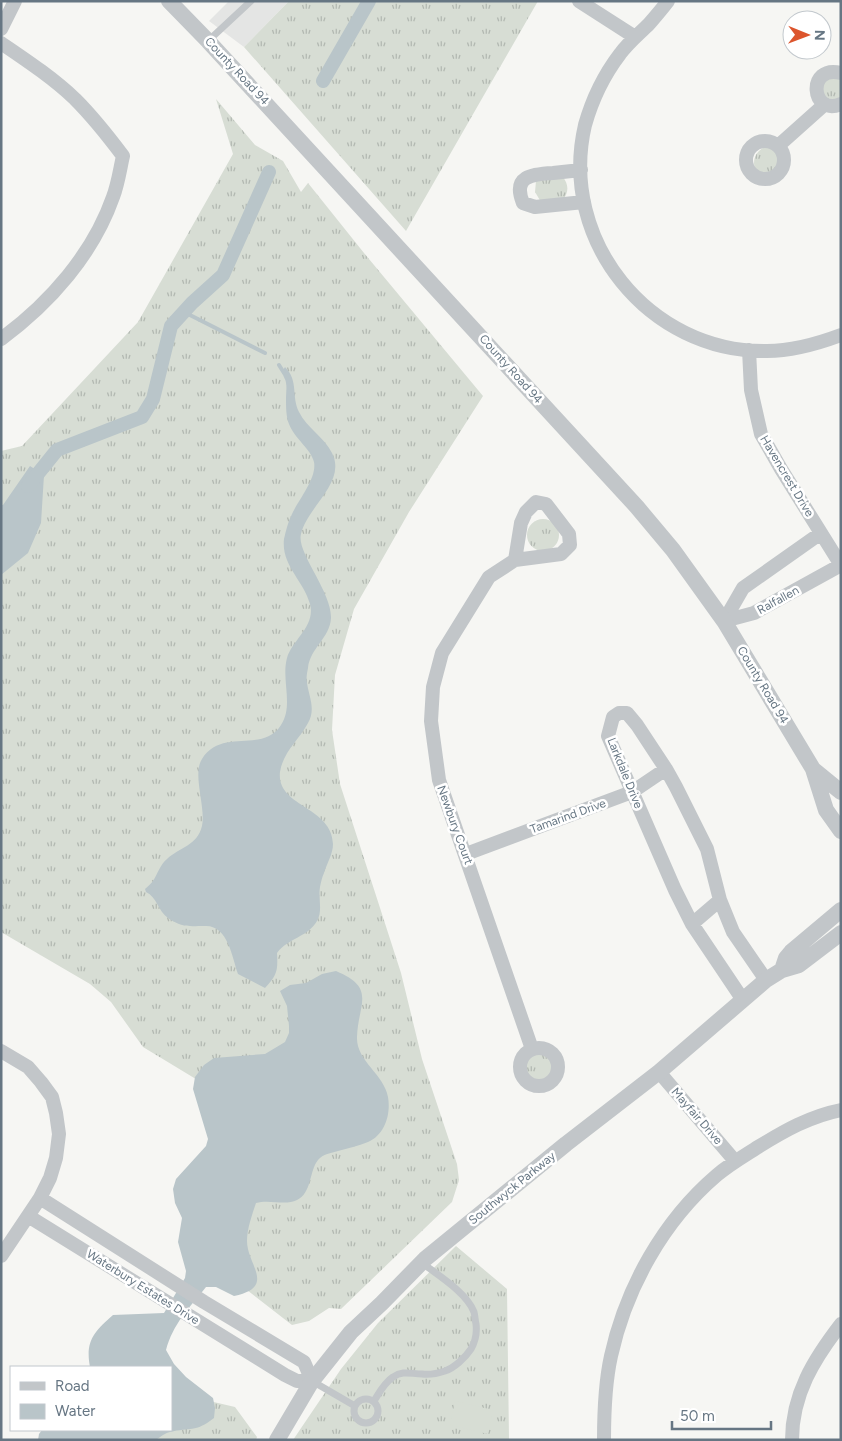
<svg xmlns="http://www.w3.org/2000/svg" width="842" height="1441" font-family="Figtree,sans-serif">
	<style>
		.built { fill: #e4e5e4 }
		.grass { fill: url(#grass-tufts) }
		.garden { fill: #d7ddd4 }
		.water { fill: #b9c5c9 }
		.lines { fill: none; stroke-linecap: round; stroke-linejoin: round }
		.stream { stroke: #b9c5c9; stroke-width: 4 }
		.canal { stroke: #b9c5c9; stroke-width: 14 }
		.service { stroke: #c2c6c9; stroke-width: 7 }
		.minor { stroke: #c2c6c9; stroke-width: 14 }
		.tertiary { stroke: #c2c6c9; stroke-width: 16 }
		.labels { text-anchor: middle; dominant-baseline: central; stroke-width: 5; stroke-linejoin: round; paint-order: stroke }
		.street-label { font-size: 12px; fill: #667683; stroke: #fff }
	</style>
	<defs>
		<pattern id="grass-tufts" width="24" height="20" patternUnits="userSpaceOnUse" patternTransform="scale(1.25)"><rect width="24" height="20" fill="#d7ddd4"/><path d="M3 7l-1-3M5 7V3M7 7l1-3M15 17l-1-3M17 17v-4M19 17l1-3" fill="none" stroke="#b2b8b1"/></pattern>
	</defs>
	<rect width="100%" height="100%" fill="#f6f6f3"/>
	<path class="built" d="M229,1h60l-45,46 -35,-26z"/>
	<path class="grass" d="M289,1h249l-132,230 -162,-184z
		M841,75v30l-13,1 -10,-23z
		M216,99l39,46 28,16 18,31 7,-9 56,70 119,143 -74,116 -55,97 -19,66 -3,55 8,54 61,189 21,86 35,105 2,16 -7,22 -111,107 -12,-1 -20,13 -17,4 -81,-63 36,-152 -104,-63 -32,-45 -21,-18 -89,-52v-481l21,-5 116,-124 95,-168z
		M754 163a17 17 0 1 1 34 0a17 17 0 1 1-34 0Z
		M563,177c6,8 6,16 -1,24l-21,1 -6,-10 1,-11z
		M527 535a16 16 0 1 1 32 0a16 16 0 1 1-32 0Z
		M523 1069a17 17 0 1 1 34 0a17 17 0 1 1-34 0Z
		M456,1246l51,43 2,151h-216l48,-71 37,-46z
		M171,1392l64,15 22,30 -1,3h-136l51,-10z"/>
	<path class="garden" d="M455,1401l38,9 -5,24 -38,-9z"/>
	<path class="water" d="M285,367c14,14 6,29 14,45 8,16 25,25 33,41 15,29 -25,54 -31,81 -5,18 31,58 30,84 -1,20 -21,30 -23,50 -1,5 -2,10 -1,15 2,14 9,26 1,40 -9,17 -25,29 -28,49 -4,35 52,34 53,72 0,10 -6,19 -9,29 -2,4 -3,9 -4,14 -2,11 3,24 -3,34 -9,16 -29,17 -40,32 1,18 0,22 -12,35l-27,-14c-6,-17 -10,-49 -33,-48 -17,0 -22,2 -37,-8 -10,-7 -11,-21 -22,-26l-1,-3c3,-3 6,-5 8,-8 5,-8 7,-16 14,-22 13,-12 30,-13 35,-33 4,-19 -10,-52 0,-67 20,-32 61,-5 79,-34 13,-20 0,-45 6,-67 5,-18 29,-32 23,-54 -6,-23 -29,-39 -26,-65 2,-9 4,-17 8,-25 7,-15 25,-36 22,-52 -3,-13 -20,-24 -25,-38 -3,-7 -3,-18 -3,-26 0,-5 1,-10 0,-15 0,-3 -3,-7 -4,-11z
		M30,466l14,9 -3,48 -13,30 -27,22v-70h2z
		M336,971c41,17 22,33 21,66 -1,24 27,37 31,60 3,17 -3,38 -20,45 -10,4 -20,6 -30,9 -7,2 -15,3 -20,9 -9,11 -6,33 -21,40 -12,6 -27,-1 -41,3 -4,12 -9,26 -9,38 0,24 30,46 -13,55l-18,-9h-10c-17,21 -33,37 -40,63l8,14 12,13 27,21 2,10 -1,10c-19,15 -24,9 -44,14 -5,1 -10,5 -14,8h-118l1,-6 3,-4h129v-63h-81c-5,-26 4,-35 23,-52l51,-2 21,-35 1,-7 -8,-29 4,-24 -7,-15 -2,-14 3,-10 30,-33 2,-7 -15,-50 2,-12 9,-12 10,-7 51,-4 20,-12 4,-9v-7l-2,-20 -7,-15 10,-6 16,-2 16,-9z"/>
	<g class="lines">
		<path class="stream" d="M184,312l81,41
			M279,365l5,8"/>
		<path class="canal" d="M323,81l46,-80
			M28,486l29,-36 85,-33 11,-18 18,-73 21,-23 31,-28 46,-103"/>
		<path class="service" d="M208,41l43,-40
			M312,1381l43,25
			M354 1411a12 12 0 1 1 24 0a12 12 0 1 1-24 0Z
			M374,1401c5,-8 10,-18 19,-24 10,-7 18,-3 29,-3 7,1 17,-1 23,-3 9,-3 20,-13 26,-22 4,-7 6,-17 5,-25 -1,-4 -1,-8 -2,-12 -7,-19 -36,-37 -52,-49"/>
		<path class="minor" d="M579,1l56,36
			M668,1c-6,8 -13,16 -19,23 -10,10 -21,19 -29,30 -16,21 -28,46 -35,71 -27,115 64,228 182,226 26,0 50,-7 74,-16
			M1,29l14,-28
			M1,43c25,17 52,35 74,56 18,18 33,37 48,57 -3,13 -5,28 -10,41 -20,57 -63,106 -112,142
			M841,73c-35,-9 -30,44 0,31
			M746 160a19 19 0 1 1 38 0a19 19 0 1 1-38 0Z
			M778,146l47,-42
			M581,170c-10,1 -19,2 -28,3 -21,1 -41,3 -30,30l12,4 49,-5
			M749,350l2,40 10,44 20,35 60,96
			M515,560l6,-37 5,-11 10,-10 10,2 23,30 1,11 -9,9 -46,6 -26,17 -47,76 -9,34 -2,34 8,59 93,269
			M724,621l19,-33 78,-55
			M724,621l30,-8 87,-48
			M466,854l166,-62 34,-23
			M692,924l28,-24
			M743,1000l-51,-76 -17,-34 -67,-154 5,-19 6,-4h8l10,12 29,44 10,18 31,62 13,51 13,32 33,48
			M520 1067a19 19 0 1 1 38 0a19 19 0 1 1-38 0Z
			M1,1051l27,16 13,15 11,15 4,16 3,21 -3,24 -6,20 -10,20 -39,58
			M659,1072l76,89
			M28,1216l257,159 12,6h15l-8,-19 -100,-60 -164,-104
			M604,1440c0,-28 1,-57 7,-84 15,-68 52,-135 106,-181 13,-11 27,-19 41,-28 26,-16 52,-31 83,-37
			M792,1440c0,-46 22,-81 49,-116"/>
		<path class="tertiary" d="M169,1l39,40 429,466 36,43 51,71 89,148 13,41 15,21
			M814,770l27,22
			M782,970l4,-12 5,-6 50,-42
			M277,1440l35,-59 39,-49 31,-29 43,-44 141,-115 93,-72 107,-92 16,-10 17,-5 42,-32"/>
	</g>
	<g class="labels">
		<g class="street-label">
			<text transform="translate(237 71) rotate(47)">County Road 94</text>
			<text transform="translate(511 369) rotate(48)">County Road 94</text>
			<text transform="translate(787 476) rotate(59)">Havencrest Drive</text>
			<text transform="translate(778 600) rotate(-29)">Ralfallen</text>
			<text transform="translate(763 685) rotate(59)">County Road 94</text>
			<text transform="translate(625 773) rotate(68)">Larkdale Drive</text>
			<text transform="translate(568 816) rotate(-20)">Tamarind Drive</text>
			<text transform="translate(455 825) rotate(70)">Newbury Court</text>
			<text transform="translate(697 1116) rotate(49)">Mayfair Drive</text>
			<text transform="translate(512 1188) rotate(-39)">Southwyck Parkway</text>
			<text transform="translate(143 1287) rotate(32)">Waterbury Estates Drive</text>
		</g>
	</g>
	<rect width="842" height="1441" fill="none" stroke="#667683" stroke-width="5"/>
	<rect x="10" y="1366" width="162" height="65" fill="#ffffff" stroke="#c2c8cd"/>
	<rect x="20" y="1382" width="25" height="8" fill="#c2c6c9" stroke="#c2c8cd"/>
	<text x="55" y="1391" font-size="15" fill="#667683">Road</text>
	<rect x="20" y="1404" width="25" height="15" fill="#b9c5c9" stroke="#c2c8cd"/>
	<text x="55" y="1416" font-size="15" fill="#667683">Water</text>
	<g transform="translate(807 35) rotate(91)"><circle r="24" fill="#ffffff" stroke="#c2c8cd"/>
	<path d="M0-4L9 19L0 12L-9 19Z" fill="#dc552d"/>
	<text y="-8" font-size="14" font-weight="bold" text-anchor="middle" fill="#667683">N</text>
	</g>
	<path d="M672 1421v8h99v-8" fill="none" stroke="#667683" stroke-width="2.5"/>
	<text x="680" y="1421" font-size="15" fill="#667683" stroke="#ffffff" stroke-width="4" paint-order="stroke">50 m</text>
</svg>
